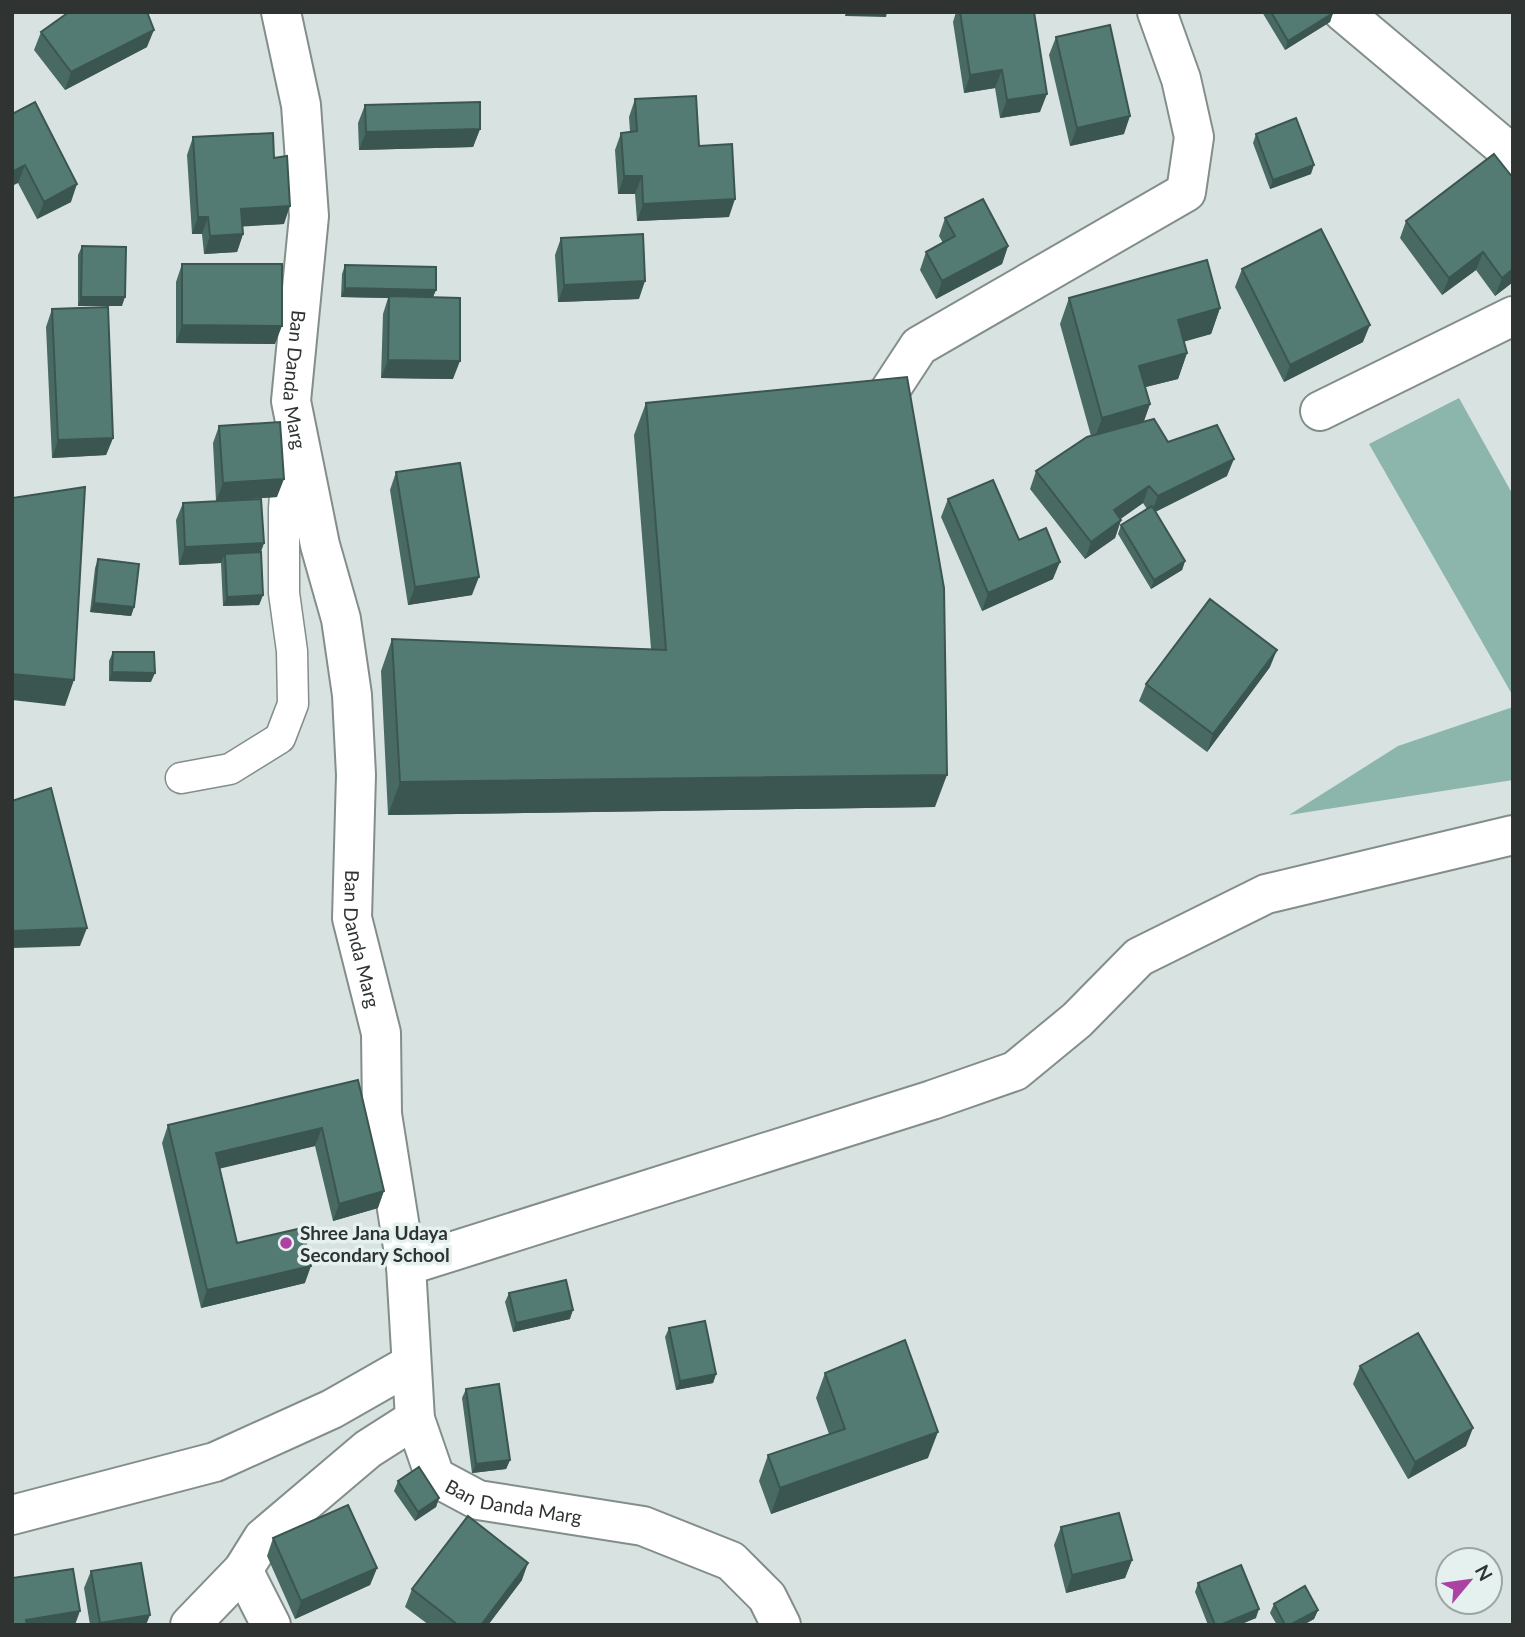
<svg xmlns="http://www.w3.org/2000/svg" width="1525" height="1637" font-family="Lato,sans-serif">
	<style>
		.forest { fill: #8cb5ac }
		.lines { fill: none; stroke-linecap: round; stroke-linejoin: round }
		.lane-casing { stroke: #838e8b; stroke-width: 33 }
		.street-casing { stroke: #838e8b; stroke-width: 42 }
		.lane { stroke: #fff; stroke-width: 30 }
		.street { stroke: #fff; stroke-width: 38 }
		.wall { fill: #486a63 }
		.shaded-wall { fill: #3b5650 }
		.building { fill: #547b73; stroke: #3b5650; stroke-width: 2 }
		.poi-dot { fill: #ab42a4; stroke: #e5f1ee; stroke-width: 2.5 }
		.labels { text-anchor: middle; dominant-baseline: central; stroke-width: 7; stroke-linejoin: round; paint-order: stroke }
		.street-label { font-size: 19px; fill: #2f3332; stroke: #e5f1ee }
		.poi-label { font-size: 19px; font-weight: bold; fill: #2f3332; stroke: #e5f1ee; text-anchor: start }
	</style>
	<rect width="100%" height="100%" fill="#d8e3e1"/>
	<path class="forest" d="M1459,398l54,97v201l-144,-252z
		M1513,707v73l-224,35 109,-69z"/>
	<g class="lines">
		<g class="lane-casing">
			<path id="lane" d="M181,778l49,-9 50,-31 13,-34 -1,-53 -8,-58v-84l5,-73"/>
		</g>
		<g class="street-casing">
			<g id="street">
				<path id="s1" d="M281,12l20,93 8,111 -18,185 29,144 21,74 11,76 4,80 -4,143 29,115 1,81 24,152 9,153 20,58 43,23 165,26 88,35 36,36 14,28"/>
				<path d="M1343,12l170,143"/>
				<path d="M881,404l38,-58 267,-154 8,-55 -13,-58 -24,-67"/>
				<path d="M1320,411l193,-95"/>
				<path d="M406,1266l526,-166 83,-29 62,-51 62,-63 127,-63 247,-59"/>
				<path d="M12,1515l203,-53 117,-53 79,-45"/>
				<path d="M243,1570l28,55"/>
				<path d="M190,1625l53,-55 20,-32 105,-89 47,-30"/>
			</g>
		</g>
		<use href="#lane" class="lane"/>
		<use href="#street" class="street"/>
	</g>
	<path class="wall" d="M956,12h78l6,100 -40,6 -5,-30 -31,5 -11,-71z
		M1262,12h71l-3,10 -45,28z
		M41,32l106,15 -82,43 -31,-40z
		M1056,37l68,97 -54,12 -21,-91z
		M635,99l64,47 30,71 -92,4 -2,-27h-17l-3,-44 6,-17 9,-1 -1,-15z
		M365,105l115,24 -7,18 -114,3 -1,-27z
		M12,114l59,88 -34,17 -19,-36z
		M1256,134l55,40 -41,15 -17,-46z
		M193,137l81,21 10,66 -41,2v8l-6,18 -33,2 -2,-20h-10l-5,-79z
		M1513,178v104l-18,14 -19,-26 -34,25 -42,-57 6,-17z
		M945,218l63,28 -6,18 -66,35 -16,-29 6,-18 17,-9 -4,-7z
		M561,238l78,61 -81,3 -3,-47z
		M82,246l40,60h-44v-51z
		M182,264l93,80 -99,-1v-61z
		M345,265l91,25 -3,7 20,82 -72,-1 2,-64 5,-16 -47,-1 1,-23z
		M1242,269l121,73 -79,40 -49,-95z
		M1069,298l151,10 -9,26 -27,7 3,12 -9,26 -33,8 5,17 -7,18 25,20 59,34 -72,36 30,49 -3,9 -31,19 -33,-55 3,-9 26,-16 -4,-6 -23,16 1,1 -6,18 -30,21 -55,-70 6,-18 55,-35 -31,-112z
		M52,309l61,129 -7,17 -54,3 -6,-131z
		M646,403l289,404 -547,8 -7,-144 11,-32 259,10 -17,-214z
		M219,426l58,71 -61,4 -3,-58z
		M396,472l76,123 -64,10 -18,-115z
		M948,499l71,41 34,39 -71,32 -41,-94z
		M183,503l81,40 -3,9 2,43 -4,10 -36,1 -2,-43 -42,2 -3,-45z
		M98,559l36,48 -3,9 -41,-4 5,-44z
		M113,652l38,30 -42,-1v-20z
		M1270,667l-63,85 -68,-51 7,-17z
		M358,1080l20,128 -45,13 -18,-75 -95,22 17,75 68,40 -104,25 -39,-165 6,-18z
		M509,1293l61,26 -57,13 -8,-30z
		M669,1328l47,46 -3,9 -37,7 -11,-53z
		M1360,1366l106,80 -58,33 -55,-95z
		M825,1373l103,85 -157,56 -12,-33 9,-26 61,-21 -13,-36z
		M466,1389l44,71 -4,9 -34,4 -10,-75z
		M398,1481l41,17 -3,9 -21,14 -21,-30z
		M1061,1527l71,33 -7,18 -59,15 -12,-48z
		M273,1538l104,30 -7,17 -75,34 -28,-63z
		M91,1571l55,54h-56l-6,-37z
		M522,1580l-34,45h-59l-24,-18 7,-18z
		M1198,1583l58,35 -17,7h-31l-13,-33z
		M1274,1604l44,6 -4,9 -11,6h-26l-7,-12z"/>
	<path class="shaded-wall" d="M846,12h41l-1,5 -41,-1z
		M1333,13l-3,9 -45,28 3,-9z
		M154,30l-7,17 -82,43 6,-18z
		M1002,70l-7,18 -31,5 6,-18z
		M1047,94l-7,18 -40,6 7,-18z
		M1130,116l-6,18 -54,12 7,-18z
		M480,129l-7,18 -114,3 7,-18z
		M25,165l-7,18 -6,3v-14z
		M1314,165l-3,9 -41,15 3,-9z
		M624,176h18l-7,18h-17z
		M77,184l-6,18 -34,17 7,-17z
		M735,199l-6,18 -92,4 6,-17z
		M290,206l-6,18 -49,3 6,-18z
		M198,217h10l-6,17h-10z
		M243,234l-6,18 -33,2 6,-18z
		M1008,246l-6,18 -66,35 6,-18z
		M1483,252l-7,18 -34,25 7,-17z
		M1513,269v13l-18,14 7,-18z
		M645,281l-6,18 -81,3 6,-17z
		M345,288l91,2 -4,9 -43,-3 -1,2 -47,-1z
		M81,297h44l-3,9h-44z
		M1220,308l-9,26 -42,12 9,-26z
		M182,325l100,1 -7,18 -99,-1z
		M1370,325l-7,17 -79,40 6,-17z
		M1187,353l-9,26 -48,12 9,-25z
		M388,360l72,1 -7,18 -72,-1z
		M1150,404l-9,26 -48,13 9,-25z
		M113,438l-7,17 -54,3 6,-18z
		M1234,459l-7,17 -76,38 7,-18z
		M284,479l-7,18 -61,4 7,-18z
		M1149,486l-6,17 -35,25 6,-18z
		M1121,520l-6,18 -30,21 6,-17z
		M264,543l-7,18 -32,-7 -4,9 -42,2 6,-18z
		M1185,561l-3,9 -31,19 3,-9z
		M1060,562l-7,17 -71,32 6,-18z
		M479,577l-7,18 -64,10 7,-18z
		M263,595l-4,10 -36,1 4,-9z
		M94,603l40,4 -3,9 -41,-4z
		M1277,650l-7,17 -63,85 6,-18z
		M112,672l43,1 -4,9 -42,-1z
		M12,674l62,6 -9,26 -53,-6z
		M947,775l-12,32 -547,8 12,-33z
		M87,928l-7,18 -68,2v-17z
		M322,1128l-7,18 -105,25 6,-18z
		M384,1191l-6,17 -45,13 6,-17z
		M311,1266l-6,17 -104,25 6,-18z
		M573,1310l-3,9 -57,13 3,-9z
		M716,1374l-3,9 -37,7 4,-9z
		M1473,1428l-7,18 -58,33 7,-17z
		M938,1432l-10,26 -157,56 9,-26z
		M510,1460l-4,9 -34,4 4,-9z
		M439,1498l-3,9 -21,14 3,-9z
		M1132,1560l-7,18 -59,15 6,-18z
		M528,1563l-6,17 -34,45h-7z
		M377,1568l-7,17 -75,34 6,-18z
		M1259,1609l-3,9 -17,7h-19z
		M1318,1610l-4,9 -11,6h-13z
		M80,1611l-5,14h-51l2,-5z
		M150,1615l-4,10h-47l1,-2z"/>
	<path class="building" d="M69,12h78l7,18 -83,42 -30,-40z
		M960,12h74l13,82 -40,6 -5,-30 -32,5z
		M1271,12h62v1l-45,28z
		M1110,25l20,91 -53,12 -21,-91z
		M696,96l3,50 33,-2 3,55 -92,5 -1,-28h-18l-3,-43 16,-2 -2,-32z
		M35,102l42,82 -33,18 -19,-37 -13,7v-58z
		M480,102v27l-114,3 -1,-27z
		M1296,118l18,47 -41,15 -17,-46z
		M273,133l1,25 13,-2 3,50 -49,3 2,25 -33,2 -2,-19h-10l-5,-80z
		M1494,154l19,24v91l-11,9 -19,-26 -34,26 -43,-57z
		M983,199l25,47 -66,35 -16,-29 29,-16 -10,-18z
		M1321,229l49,96 -80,40 -48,-96z
		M643,234l2,47 -81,4 -3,-47z
		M82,246l44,1 -1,50h-44z
		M1207,260l13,48 -42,12 9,33 -48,13 11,38 -48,14 -33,-120z
		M182,264h100v62l-100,-1z
		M345,265l91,2v23l-91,-2z
		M389,296l71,2v63l-72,-1z
		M108,307l5,131 -55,2 -6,-131z
		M907,377l37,211 3,187 -547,7 -8,-143 274,11 -20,-247z
		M1154,419l14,23 49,-17 17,34 -76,37 -9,-10 -35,24 7,10 -30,22 -55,-71 51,-34z
		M280,422l4,57 -61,4 -4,-57z
		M460,463l19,114 -64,10 -19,-115z
		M993,480l26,60 27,-12 14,34 -72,31 -40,-94z
		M85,487l-11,193 -62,-6v-176z
		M261,499l3,44 -79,4 -2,-44z
		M1152,506l33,55 -31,19 -33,-55z
		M261,552l2,43 -36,2 -2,-43z
		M98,559l41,5 -5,43 -40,-4z
		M1210,599l67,51 -64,84 -67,-50z
		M113,652h41l1,21 -43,-1z
		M51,788l36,140 -75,3v-130z
		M358,1080l26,111 -45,13 -17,-76 -106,25 21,90 65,-15 9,38 -104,24 -39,-165z
		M566,1280l7,30 -57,13 -7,-30z
		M705,1321l11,53 -36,7 -11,-53z
		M1418,1333l55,95 -58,34 -55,-96z
		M905,1340l33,92 -158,56 -12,-33 77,-26 -20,-56z
		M499,1384l11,76 -34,4 -10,-75z
		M419,1467l20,31 -21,14 -20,-31z
		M348,1505l29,63 -76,33 -28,-63z
		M1119,1513l13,47 -60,15 -11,-48z
		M468,1516l60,47 -47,62h-23l-46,-36z
		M141,1563l9,52 -50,8 -9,-52z
		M1241,1565l18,44 -39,16h-5l-17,-42z
		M73,1569l7,42 -54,9 1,5h-15v-47z
		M1305,1586l13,24 -28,15h-5l-11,-21z"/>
	<circle class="poi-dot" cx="286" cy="1243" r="7"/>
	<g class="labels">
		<g class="street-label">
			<text stroke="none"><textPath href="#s1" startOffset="371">Ban Danda Marg</textPath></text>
			<text stroke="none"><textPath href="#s1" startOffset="938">Ban Danda Marg</textPath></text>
			<text stroke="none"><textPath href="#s1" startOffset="1568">Ban Danda Marg</textPath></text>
		</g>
		<g class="poi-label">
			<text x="300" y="1232">Shree Jana Udaya<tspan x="300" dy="22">Secondary School</tspan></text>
		</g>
	</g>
	<rect width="1525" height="1637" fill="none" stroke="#2f3332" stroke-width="28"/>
	<g transform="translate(1469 1581) rotate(61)"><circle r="33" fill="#e5f1ee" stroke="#9ca5a3" stroke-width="2"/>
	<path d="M0-5L12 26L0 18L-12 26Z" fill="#ab42a4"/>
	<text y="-10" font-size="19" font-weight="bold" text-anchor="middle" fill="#2f3332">N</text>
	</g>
</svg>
